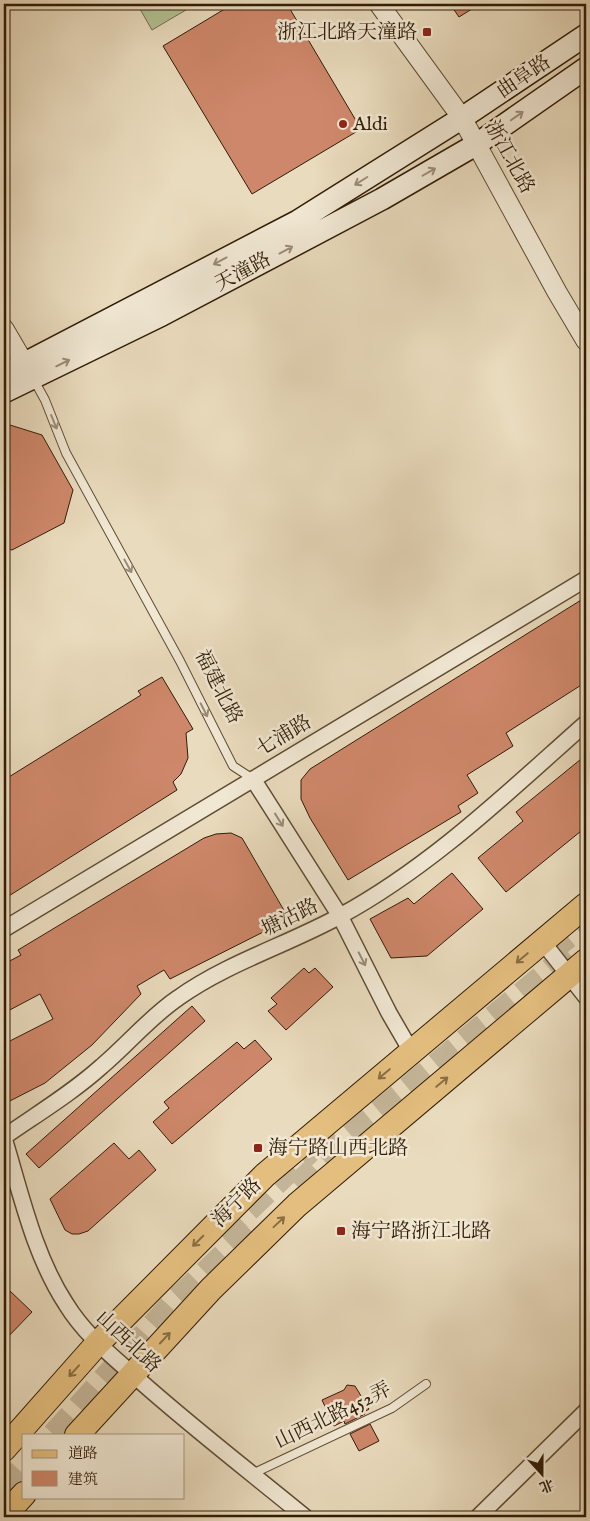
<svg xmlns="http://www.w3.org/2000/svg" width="590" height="1521" font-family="'IM FELL English','Noto Serif SC',serif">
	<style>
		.green { fill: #b3c193; stroke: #726e4c }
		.building { fill: #ce876a; stroke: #311c06 }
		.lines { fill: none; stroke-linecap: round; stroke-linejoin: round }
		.trunk-tunnel { stroke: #c4b598; stroke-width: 25; stroke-dasharray: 25 12; stroke-linecap: butt }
		.service-casing { stroke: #5f4c34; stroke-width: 10 }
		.minor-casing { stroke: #5f4c34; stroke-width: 18 }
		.tertiary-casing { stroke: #5f4c34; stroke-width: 21 }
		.secondary-casing { stroke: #311c06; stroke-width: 24 }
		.primary-casing { stroke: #311c06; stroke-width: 26 }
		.service { stroke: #f1e8d4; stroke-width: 8 }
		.minor { stroke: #f1e8d4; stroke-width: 15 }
		.tertiary { stroke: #f1e8d4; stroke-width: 19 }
		.secondary { stroke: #f1e8d4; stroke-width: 21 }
		.primary { stroke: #e4be7e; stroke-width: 24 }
		.oneway { stroke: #9b8c77 }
		.oneway2 { stroke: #8a6d42 }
		.poi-dot { fill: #8f2418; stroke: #f1e8d4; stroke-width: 2 }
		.labels { text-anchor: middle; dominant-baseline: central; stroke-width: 5; stroke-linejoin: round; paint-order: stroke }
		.poi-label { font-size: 20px; fill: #311c06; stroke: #f1e8d4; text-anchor: start }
		.street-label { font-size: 20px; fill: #311c06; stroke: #f1e8d4 }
	</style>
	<rect width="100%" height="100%" fill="#e9dbbd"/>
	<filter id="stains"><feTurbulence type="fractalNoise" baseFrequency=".004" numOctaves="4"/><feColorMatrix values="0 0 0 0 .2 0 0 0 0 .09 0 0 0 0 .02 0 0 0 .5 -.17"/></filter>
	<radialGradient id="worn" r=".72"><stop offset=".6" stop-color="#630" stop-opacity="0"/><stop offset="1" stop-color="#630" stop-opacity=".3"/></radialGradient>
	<path class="green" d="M150,4h46l-44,26 -12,-21z"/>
	<path class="building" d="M233,4h54l74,125 -109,65 -89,-148z
		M450,4h30l-21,13z
		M10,425l32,10 31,55 -9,33 -52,27 -8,-2v-119z
		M586,597v85l-80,51 7,13 -46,29 11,18 -20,13 3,6 -113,68 -38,-62 -9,-19v-19l9,-11z
		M162,677l31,52 -7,4 2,25 -7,16 -8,8 4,8 -173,109v-119l137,-85 -3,-4z
		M586,755v72l-80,65 -28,-34 45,-37 -7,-9z
		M231,833l11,5 47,81 -119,60 -6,-9 -27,16 4,8 -49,51 -47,38 -41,21v-60l49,-25 -13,-25 -36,19v-49l17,-9 -3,-5 186,-112 12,-4z
		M452,873l31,36 -56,47 -36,2 -21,-39 38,-21 6,6z
		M304,968l5,5 6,-5 18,19 -47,43 -18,-19 9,-7 -6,-6z
		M192,1006l13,15 -166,147 -13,-14z
		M255,1040l17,19 -100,85 -19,-22 16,-14 -5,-6 73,-60 7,7z
		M114,1143l15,16 10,-9 17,20 -68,61 -9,3h-7l-7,-4 -15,-31z
		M10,1291l22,21 -28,29v-43z
		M347,1385l8,1 14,23 -5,3 1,2 -20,10 -1,-3 -10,5 -12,-26 22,-10z
		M370,1424l9,17 -20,10 -9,-17z"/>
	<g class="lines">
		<path class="trunk-tunnel" d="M548,952l38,-31
			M297,1186l44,-42 238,-197
			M221,1235l88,-84
			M54,1435l121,-133 80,-76
			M4,1490l20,-22"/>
		<g class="service-casing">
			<path id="service" d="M34,380l11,20 21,53 114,208 53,105 20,13
				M252,1474l140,-66 34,-24"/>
		</g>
		<g class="minor-casing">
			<path id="minor" d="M253,779l87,137 49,97 22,38
				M4,929l582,-350
				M542,941l44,56
				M4,1137c33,-23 68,-44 98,-71 26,-22 48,-49 76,-68 49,-35 109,-53 162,-82 92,-50 168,-124 246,-193
				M4,1138c17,56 30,117 62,166 19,31 46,52 73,76 54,48 111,92 166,137
				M478,1517l108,-106"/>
		</g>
		<g class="tertiary-casing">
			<path id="tertiary" d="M379,4l83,114 95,174 29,49
				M4,329l27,46"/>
		</g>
		<g class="secondary-casing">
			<path id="secondary" d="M4,374l294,-153 164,-103 124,-83
				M4,392l158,-77 220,-116 95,-55 109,-76"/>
		</g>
		<g class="primary-casing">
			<path id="primary" d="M77,1435l134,-146 86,-84 289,-244
				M4,1449l93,-105 168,-169 321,-270
				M4,1516l20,-22"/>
		</g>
		<use href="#service" class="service"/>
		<use href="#minor" class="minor"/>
		<use href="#tertiary" class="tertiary"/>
		<use href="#secondary" class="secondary"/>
		<use href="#primary" class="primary"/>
	</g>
	<defs><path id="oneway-shaft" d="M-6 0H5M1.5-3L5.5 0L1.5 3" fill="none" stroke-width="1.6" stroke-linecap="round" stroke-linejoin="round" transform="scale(1.25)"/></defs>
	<g class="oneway">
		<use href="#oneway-shaft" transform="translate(517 116) rotate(-35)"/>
		<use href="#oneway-shaft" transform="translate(429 172) rotate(-30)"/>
		<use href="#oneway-shaft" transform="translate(361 181) rotate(148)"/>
		<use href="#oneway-shaft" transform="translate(286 250) rotate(-28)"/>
		<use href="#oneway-shaft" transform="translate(220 261) rotate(152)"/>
		<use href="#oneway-shaft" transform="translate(63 363) rotate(-26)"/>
		<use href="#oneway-shaft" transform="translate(54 422) rotate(68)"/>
		<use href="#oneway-shaft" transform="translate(128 566) rotate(61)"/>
		<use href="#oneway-shaft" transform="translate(204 710) rotate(63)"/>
		<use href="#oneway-shaft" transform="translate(279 820) rotate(58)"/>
		<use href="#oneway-shaft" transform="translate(362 959) rotate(63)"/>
	</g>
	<g class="oneway2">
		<use href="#oneway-shaft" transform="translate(522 958) rotate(140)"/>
		<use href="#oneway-shaft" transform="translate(384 1074) rotate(140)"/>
		<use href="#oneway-shaft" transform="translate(442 1082) rotate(-40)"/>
		<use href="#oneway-shaft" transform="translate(279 1222) rotate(-43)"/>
		<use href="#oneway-shaft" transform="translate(198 1241) rotate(135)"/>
		<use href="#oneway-shaft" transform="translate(165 1338) rotate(-47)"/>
		<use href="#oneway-shaft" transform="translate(74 1371) rotate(132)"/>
	</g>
	<g class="poi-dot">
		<rect x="422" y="27" width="10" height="10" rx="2.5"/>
		<circle cx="343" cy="124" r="5"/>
		<rect x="253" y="1143" width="10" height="10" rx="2.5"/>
		<rect x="336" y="1226" width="10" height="10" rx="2.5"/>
	</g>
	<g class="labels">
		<g class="poi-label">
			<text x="417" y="32" text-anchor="end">浙江北路天潼路</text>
			<text x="353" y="124">Aldi</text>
			<text x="268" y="1148">海宁路山西北路</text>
			<text x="351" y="1231">海宁路浙江北路</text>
		</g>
		<g class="street-label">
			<text transform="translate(524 77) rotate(-34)">曲阜路</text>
			<text transform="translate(509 157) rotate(61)">浙江北路</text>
			<text transform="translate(243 272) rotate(-28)">天潼路</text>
			<text transform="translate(218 687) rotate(63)">福建北路</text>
			<text transform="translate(284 736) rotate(-31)">七浦路</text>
			<text transform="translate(290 918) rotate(-26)">塘沽路</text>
			<text transform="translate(237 1203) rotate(-45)">海宁路</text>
			<text transform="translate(128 1342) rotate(43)">山西北路</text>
			<text transform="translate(333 1416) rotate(-26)">山西北路452弄</text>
		</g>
	</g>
	<rect width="590" height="1521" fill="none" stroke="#e9dbbd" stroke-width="20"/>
	<rect x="5" y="5" width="580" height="1511" fill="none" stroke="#311c06" stroke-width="2.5"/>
	<rect x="10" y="10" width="570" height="1501" fill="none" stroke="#311c06"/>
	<rect x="22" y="1434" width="162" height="65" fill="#f1e8d4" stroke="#a49682"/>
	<rect x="32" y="1450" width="25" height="8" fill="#e4be7e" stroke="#a49682"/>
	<text x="68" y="1458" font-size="15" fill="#311c06">道路</text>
	<rect x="32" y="1471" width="25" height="15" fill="#ce876a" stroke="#a49682"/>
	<text x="68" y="1484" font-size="15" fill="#311c06">建筑</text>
	<g transform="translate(542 1474) rotate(159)" stroke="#f1e8d4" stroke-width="4" paint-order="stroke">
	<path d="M0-4L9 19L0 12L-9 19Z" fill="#311c06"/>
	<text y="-8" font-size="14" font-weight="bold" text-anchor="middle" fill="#311c06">北</text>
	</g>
	<rect width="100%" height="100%" filter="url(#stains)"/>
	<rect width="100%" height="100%" fill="url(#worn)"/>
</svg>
